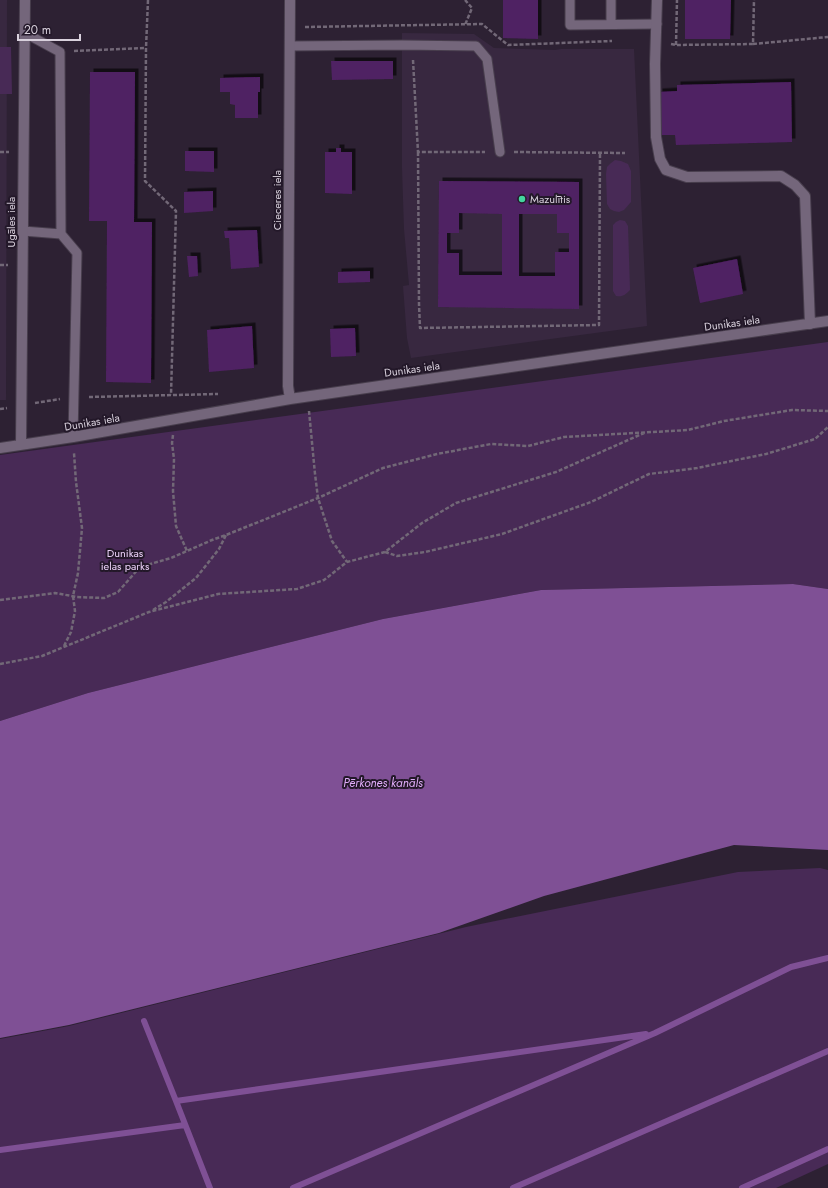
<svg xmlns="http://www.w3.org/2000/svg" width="828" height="1188" font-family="Jost,sans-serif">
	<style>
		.built { fill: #382840 }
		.green { fill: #482a56 }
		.water { fill: #7f5095 }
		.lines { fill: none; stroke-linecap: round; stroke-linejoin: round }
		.stream { stroke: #7f5095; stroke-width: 6 }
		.building { fill: #4f2163; fill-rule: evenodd; filter: url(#shadow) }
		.service-casing { stroke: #483e4d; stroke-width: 11 }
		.minor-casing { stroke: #483e4d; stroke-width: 12 }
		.path { stroke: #726877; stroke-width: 2.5; stroke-dasharray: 4 2; stroke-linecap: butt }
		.service { stroke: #74667b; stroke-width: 9 }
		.minor { stroke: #74667b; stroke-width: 10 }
		.poi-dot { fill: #44d49f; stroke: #231829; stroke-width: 1.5 }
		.labels { text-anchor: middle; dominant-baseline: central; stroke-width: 4; stroke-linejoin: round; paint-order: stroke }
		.poi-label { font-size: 11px; fill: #d9d1dd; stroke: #231829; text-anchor: start }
		.street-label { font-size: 11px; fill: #d9d1dd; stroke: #231829 }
		.park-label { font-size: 11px; fill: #ebd1f8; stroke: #231829 }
		.water-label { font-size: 12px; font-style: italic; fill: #deabf7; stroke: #231829 }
	</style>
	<defs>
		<filter id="shadow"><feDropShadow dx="3.5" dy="-3.5" stdDeviation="0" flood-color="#0009"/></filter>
	</defs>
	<rect width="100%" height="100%" fill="#2d2133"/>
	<path class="built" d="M0,0h7l-1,400h-6z
		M402,33l72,1 20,14 61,2 6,-1h73l13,277 -236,32 -4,-20 -4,-52 6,-1 -5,-56 -2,-61z"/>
	<path class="green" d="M0,47h11l1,47h-12z
		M615,160l6,1 7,3 3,7v31l-7,8 -5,2 -5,-1 -4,-2 -3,-5 -1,-30 1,-7 4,-4z
		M620,220l5,1 3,5 2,64c-5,5 -7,7 -14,6l-3,-5v-66l3,-3z
		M828,342v247l-35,-5 -252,6 -158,29 -295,74 -88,28v-266z
		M820,868l8,2v294l-52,24h-776v-149l69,-13 397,-99 272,-55z"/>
	<path class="water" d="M793,584l35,5v261l-94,-5 -190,51 -105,37 -370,92 -69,13v-317l88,-28 295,-74 158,-29z"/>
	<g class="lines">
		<path class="stream" d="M144,1021l32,80 34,87
			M176,1101l470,-67
			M0,1150l185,-25
			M293,1188l362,-155 136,-66 37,-9
			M513,1188l315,-137
			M742,1188l86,-39"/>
	</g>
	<path class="building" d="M503,0h35v39l-35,-1z
		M685,0h46l-1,39h-45z
		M331,61h62v18l-61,1z
		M90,72h45l-1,150h18l-1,161 -45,-1 1,-161h-18z
		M260,77v15h-2v26h-23v-13l-5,-1v-12h-10v-14z
		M791,82l1,60 -116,3 -1,-10h-15l-1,-43 18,-1v-6z
		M336,148h5v4h11v42l-27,-1v-41h11z
		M185,151h29v21l-29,-1z
		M439,181l140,1v127l-141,-2zM459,213l43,1v61h-43v-22h-12v-20h12zM519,214h38v19h12v19h-14v24h-36z
		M213,191v20l-29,2v-21z
		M257,230l2,37 -28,2 -2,-31h-4l-1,-7z
		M187,256h10l1,20 -9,1z
		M737,259l6,35 -43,9 -7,-35z
		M370,271v11l-32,1v-11z
		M252,326l2,42 -45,4 -2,-42z
		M355,328l1,28 -25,1 -1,-28z"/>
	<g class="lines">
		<g class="service-casing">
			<path id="service" d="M570,0v25l87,-1
				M611,24v-24
				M25,33l35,19 1,182
				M290,46l112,-1 74,1 11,13 13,93
				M23,231l38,3 16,19 -4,184"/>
		</g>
		<g class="minor-casing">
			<path id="minor" d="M657,0l-2,64 1,73 4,22 6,11 21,7 94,-1 14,9 10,11 5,128
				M290,399l-2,-13 2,-386
				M21,445l4,-445
				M0,448l73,-11 217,-38 538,-78"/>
		</g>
		<path class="path" d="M148,0l-2,48 -1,133 31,30 -5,184
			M465,0l7,8 -7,17
			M305,27l177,-3 26,21 104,-4
			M671,44l5,1 77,-1 1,-44
			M753,44l75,-7
			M676,45l1,-45
			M74,51l72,-3
			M413,60l5,92h67
			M0,152h9
			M418,152l1,152 1,24 179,-3 1,-172
			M514,152l111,1
			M0,265h8
			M89,397l129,-3
			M35,403l25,-4
			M0,409l7,-1
			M309,411l6,63 3,24 14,43 15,21
			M173,435l-1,8 2,16 -1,32 3,35 11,25
			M385,552l12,4 28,-4 77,-18 89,-32 58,-28 48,-6 69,-14 49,-15 13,-12
			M0,600l55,-7 22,4 27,1 14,-6 22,-25 31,-9 41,-18 14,-5 92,-37 65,-30 54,-14 54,-10 37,2 36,-9 124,-7 36,-9 68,-11 36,1
			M153,610l13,-8 30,-24 23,-29 7,-14
			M64,646l7,-14 4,-21 -2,-15 5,-23 4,-45 -6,-46 -2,-29
			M0,664l42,-8 107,-44 69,-18 79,-5 27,-9 23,-18 38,-10 37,-29 34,-20 100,-31 88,-39"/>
		<use href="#service" class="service"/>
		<use href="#minor" class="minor"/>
	</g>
	<circle class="poi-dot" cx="522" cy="199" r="4"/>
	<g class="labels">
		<g class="poi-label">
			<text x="530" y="199">Mazulītis</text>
		</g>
		<g class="street-label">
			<text transform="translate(277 200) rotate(-90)">Cieceres iela</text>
			<text transform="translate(11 222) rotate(-90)">Ugāles iela</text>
			<text transform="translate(732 323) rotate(-8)">Dunikas iela</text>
			<text transform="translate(412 369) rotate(-8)">Dunikas iela</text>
			<text transform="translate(92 422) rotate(-10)">Dunikas iela</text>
		</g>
		<g class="park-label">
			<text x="125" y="553">Dunikas<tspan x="125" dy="13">ielas parks</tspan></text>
		</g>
		<g class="water-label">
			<text x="383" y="783">Pērkones kanāls</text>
		</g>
	</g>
	<path d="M18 34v6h62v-6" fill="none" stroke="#d9d1dd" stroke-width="2"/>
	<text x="24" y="34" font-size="12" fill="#d9d1dd" stroke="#231829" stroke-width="3" paint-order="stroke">20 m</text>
</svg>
